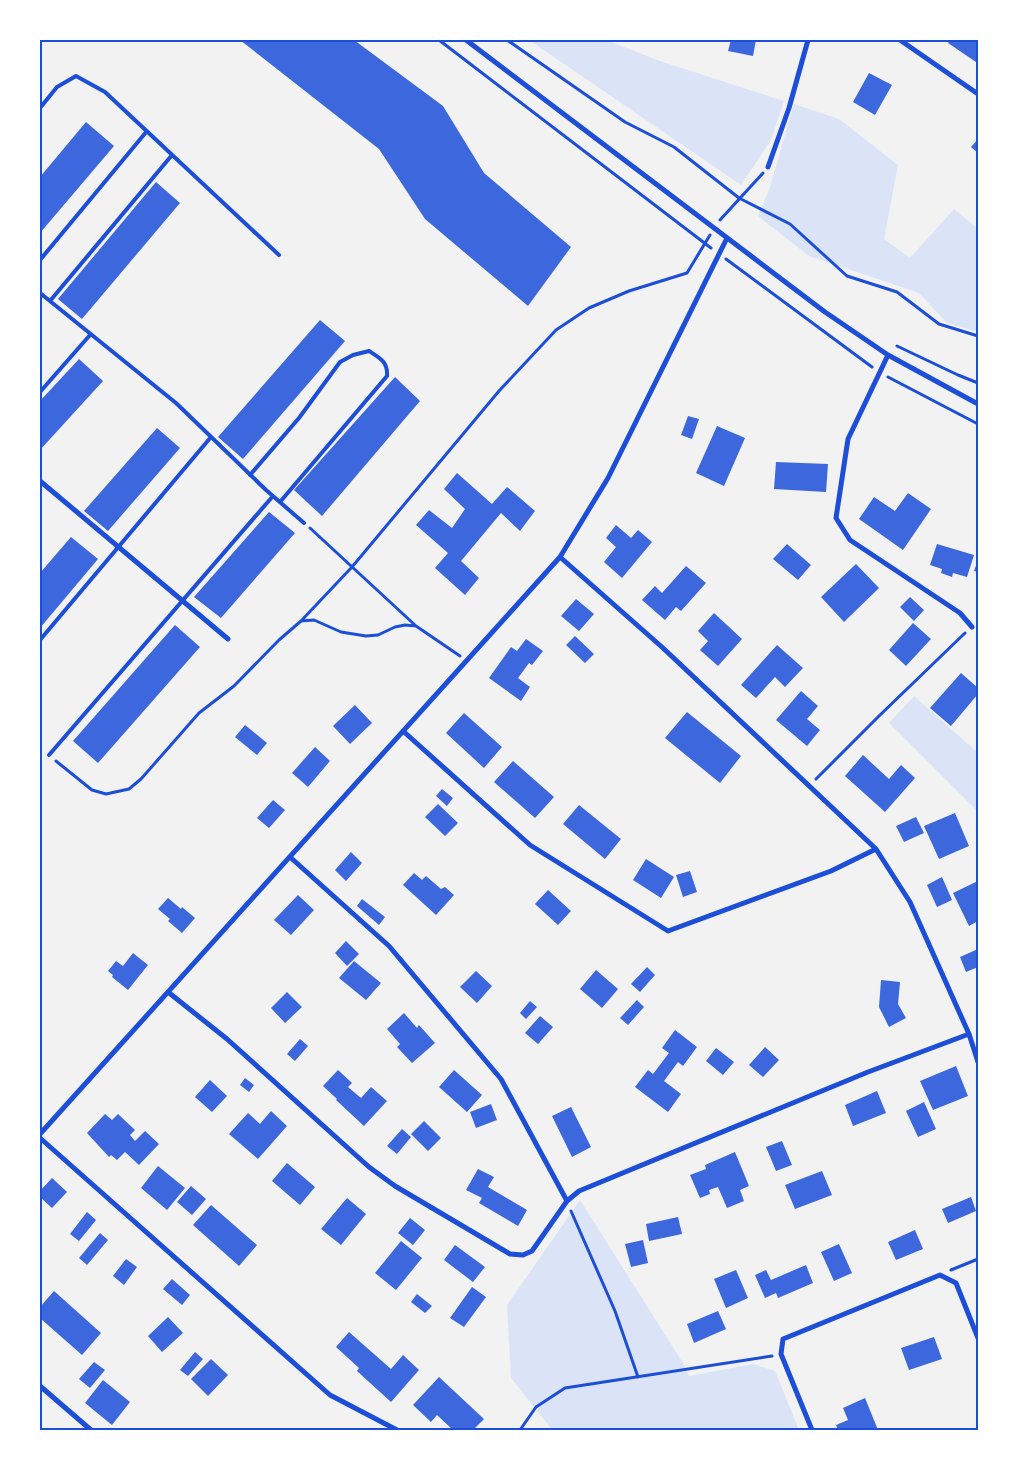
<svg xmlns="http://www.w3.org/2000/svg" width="1018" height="1470" font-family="'Space Grotesk',sans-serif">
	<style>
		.green { fill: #dbe4f7 }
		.building { fill: #3d67dc }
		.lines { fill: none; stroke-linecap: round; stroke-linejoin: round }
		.path { stroke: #1d4ed8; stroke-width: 3 }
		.service { stroke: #1d4ed8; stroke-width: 4 }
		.minor { stroke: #1d4ed8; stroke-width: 5 }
		.neatline { fill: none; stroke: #1d4ed8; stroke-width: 2 }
	</style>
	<rect width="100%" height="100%" fill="#f2f2f2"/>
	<path class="green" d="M529,40h77l54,21 124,40 -13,39 -30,45z
		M794,104l45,15 59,46 -14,74 26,19 44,-49 24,20v103l-31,-9 -28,-30 -110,-37 -51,-40 11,-26z
		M914,696l64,57v59l-89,-89z
		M580,1200l103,163 6,13 64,-12 22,7 24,59h-249v-3l-39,-49 -4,-73z"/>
	<path class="building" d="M240,40h114l89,66 41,67 87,74 -43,59 -103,-87 -46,-70z
		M731,40h25l-3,16 -25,-5z
		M950,40h28v19l-2,3 -28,-19z
		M869,73l23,12 -17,30 -22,-13z
		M86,122l28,24 -74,87v-56z
		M978,139v14l-7,-6z
		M156,182l24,21 -98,116 -24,-20z
		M320,320l25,21 -102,118 -25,-22z
		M79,359l24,22 -63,69v-49z
		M395,377l25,24 -98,115 -28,-26z
		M688,416l11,3 -7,20 -11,-4z
		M717,426l28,12 -21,48 -28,-13z
		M157,428l23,20 -72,83 -24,-20z
		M776,462l52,2 -2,28 -52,-3z
		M457,473l35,31 15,-17 28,24 -15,20 -19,-18 -40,48 18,17 -14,17 -30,-27 13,-15 -32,-28 13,-15 23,18 13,-19 -21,-20z
		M908,493l23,16 -28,41 -44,-31 15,-22 21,14z
		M269,512l26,21 -74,85 -27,-21z
		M616,525l15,13 7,-8 14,12 -30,36 -18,-16 12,-15 -10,-9z
		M71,537l27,22 -58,69v-55z
		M787,544l24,21 -13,15 -25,-21z
		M937,544l37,11 -7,22 -14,-4 -1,4 -11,-4 1,-4 -12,-4z
		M978,560v12l-4,-1z
		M856,564l23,24 -35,34 -23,-25z
		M686,566l20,17 -25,28 -5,-4 -11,13 -23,-20 13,-14 7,7z
		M910,597l14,13 -10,11 -14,-14z
		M576,599l18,15 -15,17 -18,-15z
		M714,613l28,26 -24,27 -18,-16 8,-9 -10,-10z
		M913,623l18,16 -25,27 -17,-16z
		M175,625l25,22 -102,116 -25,-22z
		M575,636l19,18 -9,9 -19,-18z
		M526,639l17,12 -11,14 -3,-2 -11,15 12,9 -9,14 -32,-23 22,-31 6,4z
		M777,645l26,23 -18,19 -10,-10 -19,21 -15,-13z
		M961,673l17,15v6l-27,32 -21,-18z
		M801,691l17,15 -11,13 13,11 -13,16 -31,-26z
		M355,705l17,18 -22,21 -17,-18z
		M687,712l54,44 -21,27 -55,-45z
		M464,713l38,34 -18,21 -38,-35z
		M245,725l22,18 -10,12 -22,-18z
		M315,747l15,14 -22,26 -16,-14z
		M863,755l26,24 12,-14 14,13 -30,34 -40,-36z
		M513,761l41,36 -19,21 -41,-36z
		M442,789l11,9 -6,8 -11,-10z
		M273,800l12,10 -16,18 -12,-10z
		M438,804l20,19 -13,13 -20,-19z
		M579,805l42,34 -16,20 -42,-35z
		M955,813l14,33 -30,13 -15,-33z
		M916,817l8,16 -20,9 -8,-16z
		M351,852l11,11 -16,18 -11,-11z
		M646,859l28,18 -13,21 -28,-18z
		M690,871l7,21 -14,5 -7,-22z
		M414,873l8,7 4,-4 15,13 4,-2 9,8 -18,20 -33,-30z
		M942,877l10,23 -15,7 -10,-22z
		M978,881v40l-9,5 -16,-33z
		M548,890l23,21 -13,14 -23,-21z
		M298,895l16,15 -23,25 -17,-15z
		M168,898l13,11 1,-2 13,11 -13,15 -14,-12 2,-2 -12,-10z
		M362,899l23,18 -6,8 -22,-19z
		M346,941l13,13 -12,12 -12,-13z
		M978,949v18l-12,5 -6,-15z
		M133,953l15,12 -20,25 -16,-13 1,-2 -5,-4 8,-10 7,5z
		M354,961l27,22 -15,17 -27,-22z
		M647,967l8,8 -15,17 -9,-8z
		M596,970l22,19 -16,19 -22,-19z
		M476,971l16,15 -15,17 -17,-16z
		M881,980l19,2 -2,22 8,14 -17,9 -10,-20z
		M287,992l15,15 -17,16 -14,-15z
		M637,1000l7,7 -16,18 -8,-7z
		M530,1001l7,6 -11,12 -6,-6z
		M404,1013l13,15 2,-3 16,18 -23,20 -15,-16 3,-3 -13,-15z
		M540,1016l13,11 -15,17 -13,-11z
		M675,1030l22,17 -14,19 -5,-4 -14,19 17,13 -13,18 -33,-25 13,-17 5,4 16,-21 -7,-5z
		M300,1039l8,7 -13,15 -8,-7z
		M765,1047l14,13 -16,17 -14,-12z
		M716,1048l18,14 -11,13 -17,-14z
		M956,1066l12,30 -35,14 -13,-29z
		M338,1070l14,13 -4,4 13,11 10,-11 16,14 -23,25 -28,-26 1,-1 -14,-13z
		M454,1070l28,25 -15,17 -28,-25z
		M245,1078l9,7 -5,7 -9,-7z
		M210,1080l17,16 -15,16 -17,-15z
		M877,1091l9,22 -33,13 -8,-21z
		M924,1102l12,27 -18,8 -12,-26z
		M491,1104l6,16 -21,8 -6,-16z
		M571,1107l20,40 -19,10 -20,-41z
		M271,1111l16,15 -29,33 -29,-25 19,-21 12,11z
		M105,1114l7,6 6,-6 17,16 -5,5 5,6 10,-10 14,13 -20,21 -14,-13 -8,8 -6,-5 -2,2 -22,-24z
		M424,1121l17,17 -13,13 -17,-17z
		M402,1129l9,8 -14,17 -10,-8z
		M782,1141l10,24 -16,6 -10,-24z
		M735,1152l14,34 -9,4 4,11 -17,7 -9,-21 -9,3 1,4 -10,4 -10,-23 16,-6 -1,-4z
		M287,1163l28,24 -15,18 -28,-24z
		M158,1166l27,22 -18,22 -26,-22z
		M478,1169l16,8 -6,10 39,23 -9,16 -39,-23 3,-5 -16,-8z
		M822,1171l10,24 -37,14 -10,-24z
		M52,1178l15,14 -15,16 -12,-11v-6z
		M191,1186l15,13 -14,16 -15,-13z
		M971,1197l5,14 -28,12 -6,-14z
		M347,1198l19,16 -25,31 -20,-16z
		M211,1205l46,40 -18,21 -46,-41z
		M87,1212l9,8 -17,21 -9,-7z
		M678,1217l4,17 -33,7 -3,-17z
		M410,1218l15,12 -12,15 -15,-12z
		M915,1230l8,19 -27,11 -8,-18z
		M100,1233l8,7 -21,25 -8,-7z
		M643,1240l5,23 -17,4 -6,-23z
		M401,1241l21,17 -26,32 -21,-17z
		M839,1244l13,29 -18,8 -13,-29z
		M455,1245l30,22 -12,15 -29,-22z
		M126,1259l11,8 -13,18 -11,-9z
		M806,1265l7,18 -35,15 -2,-5 -11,5 -10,-23 11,-5 5,10z
		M736,1270l12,28 -22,10 -12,-29z
		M172,1279l18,16 -8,10 -19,-16z
		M472,1287l14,10 -22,30 -14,-9z
		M54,1291l47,42 -19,22 -42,-37v-11z
		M417,1294l15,12 -7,7 -14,-11z
		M718,1311l8,18 -32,14 -7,-19z
		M168,1317l15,16 -21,19 -14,-16z
		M349,1332l42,37 12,-14 16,15 -28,32 -34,-31 2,-3 -23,-21z
		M934,1337l8,22 -33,11 -8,-22z
		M195,1352l8,7 -15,17 -8,-6z
		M211,1359l17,16 -20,21 -17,-17z
		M94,1362l11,8 -15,18 -11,-9z
		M439,1377l45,42 -11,11h-20l-16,-15 -6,7 -18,-17z
		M103,1380l27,22 -18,23 -27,-22z
		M865,1398l13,32h-40l-2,-5 12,-5 -5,-12z"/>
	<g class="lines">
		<path class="path" d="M439,40l272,208
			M507,40l118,82 49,25 65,51 51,26 57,52 50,16 42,32 39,12
			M720,220l43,-47
			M726,259l146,108
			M897,346l61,29 20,8
			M888,377l90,47
			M310,528l106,98
			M301,621l51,-54 147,-176 57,-61 33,-22 40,-17 58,-18 23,-38
			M56,761l36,29 14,4 23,-5 12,-10 58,-66 35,-27 45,-46 22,-19 13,-1 27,12 25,4 12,-1 17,-8 10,-2 11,1 44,30
			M816,779l63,-63 86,-83
			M571,1211l44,100 23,66
			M951,1270l27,-11
			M520,1430l16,-23 29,-19 207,-32"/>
		<path class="service" d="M40,108l17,-21 19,-11 29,16 174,163
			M40,260l107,-129
			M40,293l136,110 90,87 38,33
			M50,301l122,-146
			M40,392l50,-57
			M250,475l49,-57 41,-56 13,-7 16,-4c11,7 19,11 18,25l-107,126
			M40,640l171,-203
			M49,755l224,-259"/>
		<path class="minor" d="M466,40l359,272 63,43 90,49
			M900,40l78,54
			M768,167l21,-59 19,-68
			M888,355l-40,84 -12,79 14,22 110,73 12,14
			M40,481l188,158
			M560,557l103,91 213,201 34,53 59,132 9,28
			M403,731l127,114 138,86 163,-60 45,-22
			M290,857l99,89 112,133 66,122
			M168,992l59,47 142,128 26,19 115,68 13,1 9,-4 35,-50 12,-10 289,-119 101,-38
			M40,1134l520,-577 48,-79 119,-240
			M40,1138l290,257 67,35
			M40,1386l51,44
			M812,1430l-31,-76 2,-15 157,-64 16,8 22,55"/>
	</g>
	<rect width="1018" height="1470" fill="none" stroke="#ffffff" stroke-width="82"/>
	<rect x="41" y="41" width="936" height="1388" class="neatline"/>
</svg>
